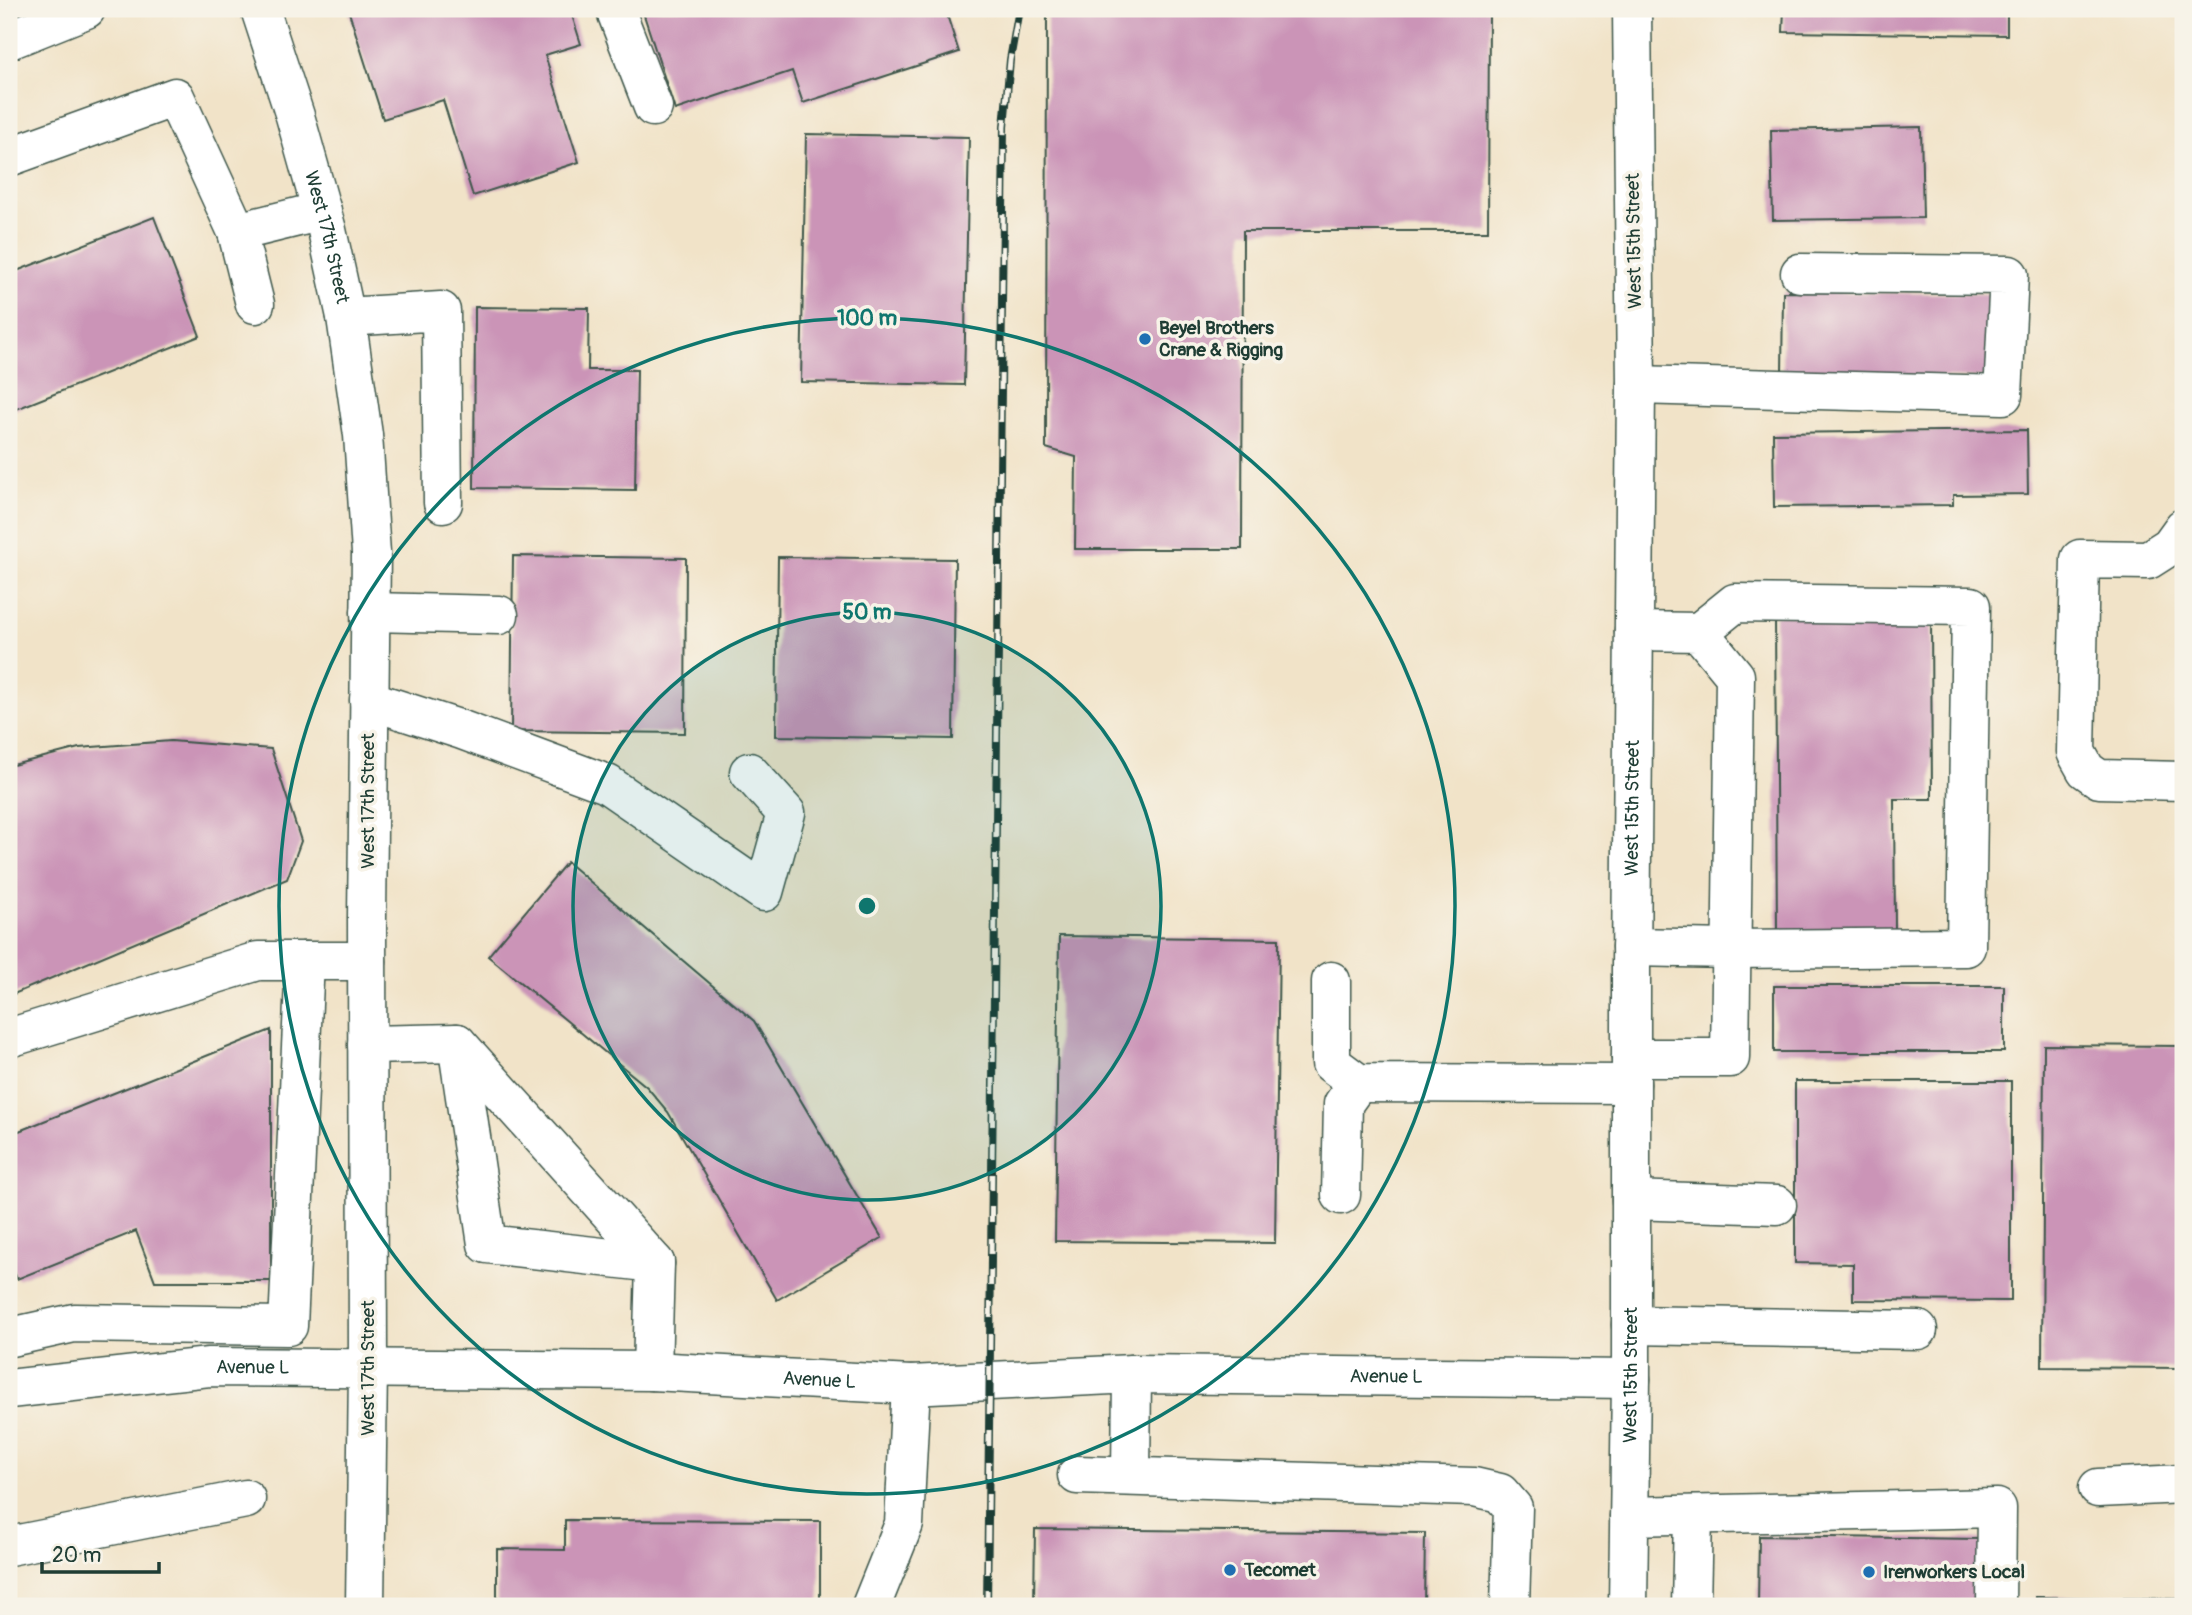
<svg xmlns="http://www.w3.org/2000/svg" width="2192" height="1615" font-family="Pangolin,sans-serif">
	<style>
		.building { fill: #cb94b7 }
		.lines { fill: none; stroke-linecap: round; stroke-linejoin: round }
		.minor-casing { stroke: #3e564a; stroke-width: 41 }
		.major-casing { stroke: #3e564a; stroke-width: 41 }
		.minor { stroke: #fff; stroke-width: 38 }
		.major { stroke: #fff; stroke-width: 38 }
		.rail-casing { stroke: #1f3d34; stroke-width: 8 }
		.rail { stroke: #f7f3e8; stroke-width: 5; stroke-dasharray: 16; stroke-linecap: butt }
		.ring { fill: none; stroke: #0f766e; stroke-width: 3.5 }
		.poi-dot { fill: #1f6fb2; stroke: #f7f3e8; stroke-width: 2.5 }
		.labels { text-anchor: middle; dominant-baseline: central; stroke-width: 7; stroke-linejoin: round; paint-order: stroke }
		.street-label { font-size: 19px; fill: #1f3d34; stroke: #f7f3e8 }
		.poi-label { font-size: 19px; font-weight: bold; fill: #1f3d34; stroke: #f7f3e8; text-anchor: start }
		.centre { fill: #0f766e; stroke: #f7f3e8; stroke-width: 3.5 }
		.ring-label { font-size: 21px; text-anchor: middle; font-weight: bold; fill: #0f766e; stroke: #f7f3e8; stroke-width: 7; stroke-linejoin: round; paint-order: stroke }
	</style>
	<rect width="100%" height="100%" fill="#f7f3e8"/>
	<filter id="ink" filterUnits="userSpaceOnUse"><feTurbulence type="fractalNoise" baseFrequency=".0143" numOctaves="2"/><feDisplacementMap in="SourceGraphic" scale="14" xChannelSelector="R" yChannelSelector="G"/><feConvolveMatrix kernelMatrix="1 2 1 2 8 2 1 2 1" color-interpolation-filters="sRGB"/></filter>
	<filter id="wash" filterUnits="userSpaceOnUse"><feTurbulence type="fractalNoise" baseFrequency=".00686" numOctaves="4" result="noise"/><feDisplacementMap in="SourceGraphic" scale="28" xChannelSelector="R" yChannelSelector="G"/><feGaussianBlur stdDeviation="1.57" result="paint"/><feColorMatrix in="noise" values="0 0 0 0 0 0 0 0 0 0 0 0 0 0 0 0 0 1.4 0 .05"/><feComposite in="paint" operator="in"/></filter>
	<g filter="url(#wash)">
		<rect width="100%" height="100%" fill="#f1e3c8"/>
		<g id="blocks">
			<path class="building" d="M348,9h222l11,35 -36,11 34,107 -106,34 -30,-96 -60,19z
				M642,9h303l14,43 -156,51 -11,-32 -117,39z
				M1047,9h442l-1,222h-245l-1,318h-167l1,-92 -30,-9z
				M1784,9h223v26l-224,-3z
				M1921,127l2,91 -150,2 -2,-90z
				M806,134l163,3 -5,248 -163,-3z
				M154,217l46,119 -191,76v-138z
				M1783,292l214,2 -1,84 -214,-3z
				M475,307l114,1 -1,62h49l-2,120 -161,-2z
				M2027,430l1,64 -75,1v10l-179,2 -1,-74z
				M513,556l173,2 -1,175 -174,-2z
				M778,557l177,2 -2,180 -177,-3z
				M1931,614l1,185h-38l1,133 -118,1 -2,-318z
				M171,741l100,8 30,92 -14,38 -278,117v-230l70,-18z
				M567,862l187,159 128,217 -105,62 -109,-188 -21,-25 -159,-131z
				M1059,936l220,3 -4,304 -220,-2z
				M1774,986h230v66h-230z
				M271,1030v251h-116l-19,-50 -119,48 -8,-21v-123z
				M2044,1045l139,1v322l-141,-1z
				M1795,1081h216v220l-158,-1v-36l-58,-1z
				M565,1520l255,1v85h-323v-57l68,1z
				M1035,1529l390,4 -1,73h-390z
				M1759,1536l222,3 -1,67h-222z
				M2036,1597l147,2v7h-147z"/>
		</g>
	</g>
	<g filter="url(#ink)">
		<use href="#blocks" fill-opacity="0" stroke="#3e564a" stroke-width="2"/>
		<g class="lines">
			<g class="minor-casing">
				<g id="minor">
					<path id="s1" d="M260,9l35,107 32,114 19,87 17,118 8,118 -4,365 1,450 -3,238"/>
					<path d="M615,9l38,98"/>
					<path d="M9,157l166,-60 62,135 85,-21"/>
					<path d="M237,232l18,72"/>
					<path d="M346,317l95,-6 2,192"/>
					<path d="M1636,385l367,10 6,-120 -209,-2"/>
					<path d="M2183,528l-13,18 -22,14 -68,-1 -4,193 10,18 13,9 84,2"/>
					<path d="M370,612l129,3"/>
					<path d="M369,700l93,30 145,54 157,108 22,-79 -37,-41"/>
					<path d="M1631,947l99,2 236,-2 5,-341 -236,-3 -36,29"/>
					<path d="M1331,981v82l27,20 273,1"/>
					<path d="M9,1038l249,-77h109"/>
					<path d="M457,1043l30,201 168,19"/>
					<path d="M367,1045l90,-2 198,220 -3,108"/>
					<path d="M1631,1058h99l5,-382 -36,-44 -65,-1"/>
					<path d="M1341,1195l2,-91 15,-21"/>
					<path d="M1631,1200l146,5"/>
					<path d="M1631,1325l287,5"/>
					<path d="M11,1337l63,-14 214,3 17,-365"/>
					<path id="s2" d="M9,1389l200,-22 443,4 259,14 221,-11 499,5"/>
					<path d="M1077,1475l397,12 26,6 13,15 -3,98"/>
					<path d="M1131,1476l1,-102"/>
					<path d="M2098,1488l85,-4"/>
					<path d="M1629,1516l368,-8 -1,98"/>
					<path d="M9,1546l237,-47"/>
					<path d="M871,1606l33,-82 7,-139"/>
					<path id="s3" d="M1628,1606l3,-227v-411l5,-583 -4,-376"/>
					<path d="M1691,1606l2,-91"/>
				</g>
			</g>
			<g class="major-casing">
				<path id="major" d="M9,40l77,-31"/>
			</g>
			<use href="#minor" class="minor"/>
			<use href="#major" class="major"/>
			<g class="rail-casing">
				<path id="rail" d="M987,1606l17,-1479 6,-67 9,-51"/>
			</g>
			<use href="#rail" class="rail"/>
		</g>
	</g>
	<circle cx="867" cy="906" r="294" fill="#0f766e" fill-opacity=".12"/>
	<g class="ring">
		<circle cx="867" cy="906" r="294"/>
		<circle cx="867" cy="906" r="588"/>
	</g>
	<g class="poi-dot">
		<circle cx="1145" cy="339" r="7"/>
		<circle cx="1230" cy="1570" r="7"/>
		<circle cx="1869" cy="1572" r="7"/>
	</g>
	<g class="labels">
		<g class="street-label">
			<text stroke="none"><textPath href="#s1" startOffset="238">West 17th Street</textPath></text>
			<text transform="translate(1634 241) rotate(-91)">West 15th Street</text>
			<text transform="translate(368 801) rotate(-90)">West 17th Street</text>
			<text stroke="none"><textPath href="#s3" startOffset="798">West 15th Street</textPath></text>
			<text stroke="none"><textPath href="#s2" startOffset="245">Avenue L</textPath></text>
			<text transform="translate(368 1368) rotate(-90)">West 17th Street</text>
			<text stroke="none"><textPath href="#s3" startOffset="231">West 15th Street</textPath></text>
			<text stroke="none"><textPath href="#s2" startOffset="1379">Avenue L</textPath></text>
			<text stroke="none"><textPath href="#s2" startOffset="812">Avenue L</textPath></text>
		</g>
		<g class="poi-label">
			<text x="1159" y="328">Beyel Brothers<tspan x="1159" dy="22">Crane &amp; Rigging</tspan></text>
			<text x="1244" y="1570">Tecomet</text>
			<text x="1883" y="1572">Irenworkers Local</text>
		</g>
	</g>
	<circle cx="867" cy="906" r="10" class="centre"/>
	<g class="ring-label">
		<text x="867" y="325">100 m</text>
		<text x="867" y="619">50 m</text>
	</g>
	<rect width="2192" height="1615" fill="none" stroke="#f7f3e8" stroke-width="35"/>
	<path d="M42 1562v10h117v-10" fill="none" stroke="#1f3d34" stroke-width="3.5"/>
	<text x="52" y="1562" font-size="21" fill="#1f3d34" stroke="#f7f3e8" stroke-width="5" paint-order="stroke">20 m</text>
</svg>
